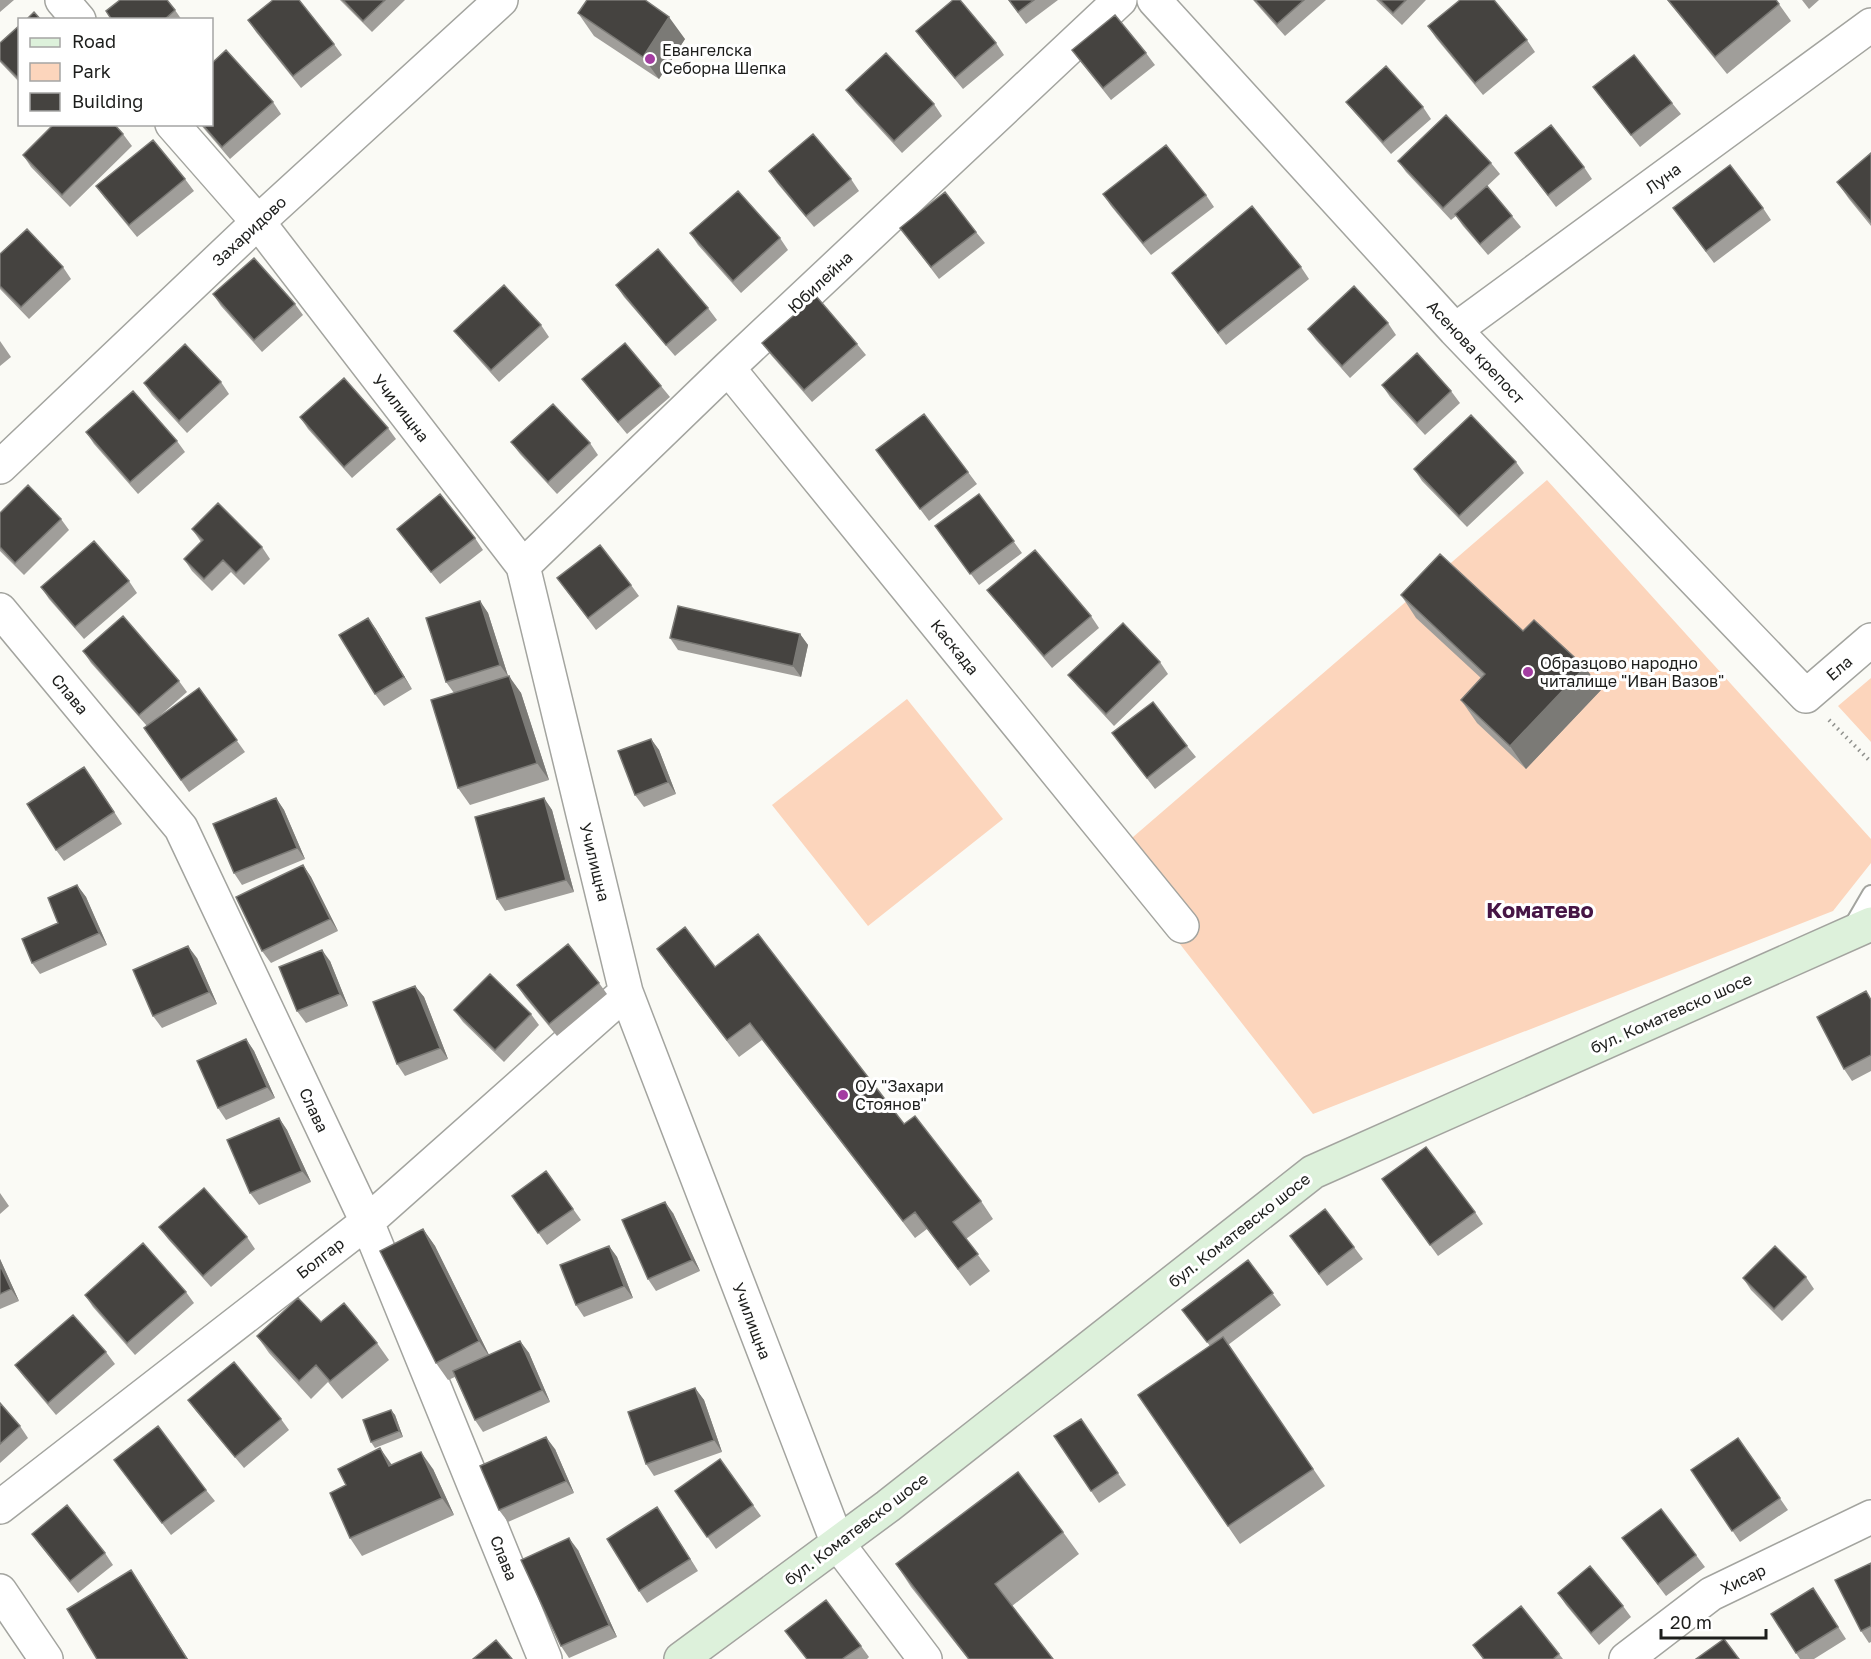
<svg xmlns="http://www.w3.org/2000/svg" width="1871" height="1659" font-family="'Golos Text',sans-serif">
	<style>
		.green { fill: #fcd5bc }
		.lines { fill: none; stroke-linecap: round; stroke-linejoin: round }
		.service-casing { stroke: #a3a49f; stroke-width: 20 }
		.minor-casing { stroke: #a3a49f; stroke-width: 36 }
		.secondary-casing { stroke: #a3a49f; stroke-width: 36 }
		.path { stroke: #91928e; stroke-width: 4; stroke-dasharray: 1.5 4.5; stroke-linecap: butt }
		.service { stroke: #fff; stroke-width: 16 }
		.minor { stroke: #fff; stroke-width: 33 }
		.secondary { stroke: #ddf1db; stroke-width: 33 }
		.wall { fill: #a09e9a }
		.shaded-wall { fill: #7b7a76 }
		.building { fill: #454340; stroke: #7b7a76; stroke-width: 1.5 }
		.poi-dot { fill: #a33da1; stroke: #fff; stroke-width: 2 }
		.labels { text-anchor: middle; dominant-baseline: central; stroke-width: 6; stroke-linejoin: round; paint-order: stroke }
		.poi-label { font-size: 16px; fill: #1d1e1c; stroke: #fff; text-anchor: start }
		.street-label { font-size: 16px; fill: #1d1e1c; stroke: #fff }
		.district-label { font-size: 22px; font-weight: bold; fill: #461545; stroke: #fff }
	</style>
	<rect width="100%" height="100%" fill="#fafaf5"/>
	<path class="green" d="M1547,480l324,359v24l-38,48 -520,203 -202,-258z
		M1871,678v64l-33,-36z
		M907,699l96,120 -135,107 -96,-121z"/>
	<g class="lines">
		<g class="service-casing">
			<path id="service" d="M1850,930l21,-36"/>
		</g>
		<g class="minor-casing">
			<path id="minor" d="M62,0l17,20
				M1154,0l301,330 351,366 65,-56
				M172,124l86,98 265,344 103,426 212,552 87,115
				M1455,330l416,-305
				M728,368l454,558
				M0,467l258,-245 243,-222
				M523,566l205,-198 392,-368
				M0,610l181,218 186,394 178,437
				M0,1507l367,-285 259,-230
				M0,1591l46,68
				M1626,1659l85,-65 160,-77"/>
		</g>
		<g class="secondary-casing">
			<path id="secondary" d="M681,1659l207,-153 425,-334 558,-248"/>
		</g>
		<path class="path" d="M1829,720l42,42"/>
		<use href="#service" class="service"/>
		<use href="#minor" class="minor"/>
		<use href="#secondary" class="secondary"/>
	</g>
	<path class="wall" d="M0,0h14l-14,12z
		M340,0h65l-33,32z
		M1008,0h50l-32,24z
		M1253,0h73l-41,36z
		M1376,0h50l-24,25z
		M1667,0h109l15,21 -64,53z
		M1802,0h17l-10,9z
		M175,10l7,10h-71l-5,-9z
		M578,13l107,26 -26,40 -65,-43z
		M248,20l86,24 8,11 -41,33 -45,-56z
		M20,25v58l-20,-21v-19z
		M1428,26l99,14 8,12 -52,43 -47,-57z
		M916,31l80,12 8,12 -41,34 -39,-47z
		M1072,50l74,3 9,12 -44,35 -31,-39z
		M1593,87l79,16 9,11 -41,33 -38,-48z
		M846,90l88,14 8,12 -40,37 -47,-51z
		M273,102l8,12 -51,45 -30,-35h12z
		M1346,102l77,5 8,12 -40,35 -36,-41z
		M123,134l9,12 -62,61 -39,-40 -8,-12z
		M1515,153l69,14 8,12 -36,28z
		M1871,153v73l-22,-27 -12,-17z
		M1398,161l93,2 9,11 -17,16 29,26 9,11 -33,28 -25,-29 -7,-10 -5,4 -45,-48z
		M769,171l82,8 8,12 -45,36 -37,-44z
		M185,179l9,12 -57,46 -33,-40 -8,-11z
		M1103,194l103,1 8,12 -63,48 -40,-49z
		M1673,208h90l8,12 -57,43z
		M900,228l76,4 9,11 -46,36z
		M690,233l90,5 8,12 -47,43 -43,-48z
		M0,254l63,13 8,12 -42,40 -29,-30z
		M1301,267l8,12 -83,66 -54,-72z
		M616,285l92,23 9,12 -42,36 -51,-59z
		M213,294l82,10 8,11 -41,37 -41,-46z
		M1388,323l8,12 -46,43 -34,-38 -8,-11z
		M541,325l8,12 -50,45 -36,-40 -9,-11z
		M0,341l11,16 -11,9z
		M762,343l95,1 9,11 -54,47 -41,-47z
		M582,379l79,7 9,11 -43,37 -36,-43z
		M221,382l8,12 -42,39 -35,-38 -8,-12z
		M1382,385l69,6 9,12 -35,32 -35,-38z
		M300,417l88,11 8,11 -44,39 -44,-49z
		M86,432l91,9 8,11 -47,42 -44,-50z
		M511,442l79,1 8,12 -41,39 -37,-40z
		M876,450l92,22 9,12 -48,37z
		M1516,462l8,11 -57,54 -45,-46 -8,-12z
		M979,494l43,59 -43,32 -44,-59z
		M0,513l61,6 8,11 -45,45 -24,-24z
		M192,529l70,18 8,12 -26,26 -13,-13 -19,19 -20,-20 -8,-12 17,-17z
		M397,529l78,9 8,12 -43,34z
		M557,578l74,7 8,11 -43,34z
		M129,581l8,12 -53,46 -35,-40 -8,-12z
		M987,590l104,26 8,12 -47,40 -56,-67z
		M1401,595l122,36 62,36 16,23 -75,79 -49,-46 -16,-23 21,-21 -66,-61z
		M480,601l8,12 20,63 13,17 28,87 -79,25 -12,-17 -4,-95 -8,-11z
		M368,618l44,71 -28,17 -9,-12z
		M800,634l8,11 -7,32 -123,-27 -8,-12z
		M83,651l96,30 8,11 -33,29 45,-33 46,64 -56,40 -45,-64 3,-2 -56,-63z
		M1160,662l8,12 -54,52 -37,-40 -9,-11z
		M1112,733l75,13 9,11 -41,32z
		M651,739l8,11 17,44 -32,13 -9,-12z
		M93,779l29,45 -58,37 -8,-11z
		M276,798l8,12 21,49 -63,26 -8,-12z
		M544,798l8,12 22,82 -69,19 -8,-12z
		M303,865l8,12 27,54 -67,32 -9,-12z
		M77,885l9,12 21,48 -67,29 -8,-11 26,-40z
		M657,949l58,18 189,157 77,77 12,18 -27,20 24,32 -20,15 -43,-57 -12,9 -153,-198 -23,17 -70,-91z
		M197,958l20,46 -55,24 -9,-12z
		M330,961l18,45 -42,17 -9,-12z
		M599,983l8,11 -50,42 -32,-39 -8,-12z
		M415,986l9,11 24,62 -43,17 -8,-12z
		M1871,998v73l-19,10 -8,-12z
		M454,1010l77,4 8,11 -35,37 -41,-40z
		M246,1039l8,12 21,47 -49,22 -8,-12z
		M279,1118l8,12 24,52 -52,23 -9,-12z
		M546,1171l35,49 -34,25 -35,-49z
		M1390,1191l85,21 8,12 -45,32z
		M0,1193l9,13 -9,8z
		M673,1213l27,58 -44,20 -8,-12z
		M159,1227l88,10 8,12 -44,38 -43,-48z
		M423,1229l12,17 54,109 31,-14 9,12 21,49 -67,30 -8,-12 -20,-43 -7,3 -12,-17z
		M1290,1236l64,11 9,12 -36,27z
		M609,1246l8,11 16,41 -49,19 -8,-12z
		M0,1259l19,42 -19,8z
		M1248,1260l33,45 -53,40 97,141 -85,58 -102,-149 72,-49 -28,-36z
		M1806,1277l8,12 -32,32 -31,-31 -8,-12z
		M186,1292l8,11 -59,52 -42,-48 -8,-12z
		M321,1322l56,21 12,17 -47,39 -14,-17 -17,17 -42,-46 -12,-17z
		M106,1352l9,12 -59,51 -32,-38 -9,-12z
		M695,1388l9,12 18,52 -68,24 -8,-12z
		M188,1400l93,19 8,11 -45,38 -48,-57z
		M0,1403l20,23 8,12 -28,25z
		M391,1410l4,5 8,22 -28,11 -4,-6z
		M1081,1419l45,66 -27,18 -45,-67z
		M1738,1438l50,72 -48,32 -49,-72z
		M555,1449l19,44 -66,29 -9,-12z
		M720,1459l41,57 -45,33 -41,-58z
		M114,1460l92,30 9,11 -44,34z
		M392,1465l41,4 21,46 -92,41 -12,-18z
		M657,1507l41,64 -51,32 -8,-12z
		M1063,1532l16,22 -67,52 41,53h-85l-57,-72 -15,-23z
		M32,1534l73,19 8,12 -35,28 -38,-48z
		M1622,1538l74,17 9,12 -39,29z
		M578,1550l39,87 -48,21 -8,-12z
		M1871,1563v79l-2,1 -8,-12z
		M1558,1593l65,13 8,11 -32,28 -33,-40z
		M1821,1600l25,39 -32,20h-14l-4,-6z
		M1473,1645l86,9 4,5h-80z
		M861,1646l8,11 -2,2h-61z"/>
	<path class="shaded-wall" d="M669,17l16,22 -26,40 -16,-22z
		M480,601l8,12 20,63 -8,-11z
		M368,618l8,11 36,60 -8,-12z
		M800,634l8,11 -7,32 -8,-11z
		M1585,667l16,23 -75,79 -16,-23z
		M509,676l12,17 28,87 -12,-17z
		M651,739l8,11 17,44 -8,-12z
		M276,798l8,12 21,49 -8,-11z
		M544,798l8,12 22,82 -8,-12z
		M303,865l8,12 27,54 -8,-12z
		M77,885l9,12 21,48 -8,-12z
		M188,946l9,12 20,46 -8,-12z
		M322,950l8,11 18,45 -8,-12z
		M415,986l9,11 24,62 -8,-11z
		M246,1039l8,12 21,47 -8,-11z
		M279,1118l8,12 24,52 -9,-11z
		M665,1202l8,11 27,58 -8,-11z
		M423,1229l12,17 56,113 -12,-18z
		M609,1246l8,11 16,41 -9,-12z
		M0,1259l19,42 -8,-12 -11,-24z
		M520,1341l9,12 21,49 -8,-12z
		M695,1388l9,12 18,52 -8,-12z
		M391,1410l4,5 8,22 -4,-6z
		M546,1437l9,12 19,44 -8,-12z
		M380,1448l12,17 -3,1z
		M421,1452l12,17 21,46 -12,-17z
		M657,1507l8,12 33,52 -8,-12z
		M569,1538l9,12 39,87 -8,-12z
		M131,1570l8,12 49,77h-1z"/>
	<path class="building" d="M120,0h47l8,10 -11,10h-52l-6,-9z
		M273,0h26l35,44 -41,32 -45,-56z
		M343,0h42l-22,21z
		M587,0h58l24,17 -26,40 -65,-44z
		M953,0h7l36,43 -41,35 -39,-47z
		M1009,0h25l-16,12z
		M1255,0h49l-27,24z
		M1380,0h26l-13,13z
		M1460,0h34l33,40 -52,43 -47,-57z
		M1668,0h108l3,4 -64,53z
		M34,12l7,8h-15z
		M1115,15l31,38 -43,35 -31,-38z
		M20,25v55l-20,-20v-17z
		M226,50l47,52 -51,45 -20,-23h10v-61z
		M886,53l48,51 -40,37 -48,-51z
		M1634,55l38,48 -41,32 -38,-48z
		M1386,66l37,41 -40,35 -37,-40z
		M1446,115l45,48 -48,45 -45,-47z
		M54,124h60l9,10 -61,61 -39,-40z
		M1551,125l33,42 -36,28 -33,-42z
		M813,134l38,45 -45,37 -37,-45z
		M153,140l32,39 -56,46 -33,-39z
		M1166,145l40,50 -63,48 -40,-49z
		M1871,153v69l-34,-40z
		M1730,165l33,43 -57,43 -33,-43z
		M1487,186l25,30 -32,28 -25,-30z
		M738,191l42,47 -47,43 -43,-48z
		M945,192l31,40 -45,35 -31,-39z
		M1252,206l49,61 -83,66 -46,-60z
		M27,229l36,38 -42,40 -21,-21v-32z
		M658,249l50,59 -42,37 -50,-60z
		M254,258l41,46 -41,36 -41,-46z
		M504,285l37,40 -50,45 -37,-39z
		M1354,286l34,37 -46,43 -34,-37z
		M816,296l41,48 -53,46 -42,-47z
		M625,343l36,43 -43,36 -36,-43z
		M185,344l36,38 -42,39 -35,-38z
		M1417,353l34,38 -34,32 -35,-38z
		M344,378l44,50 -44,39 -44,-50z
		M133,391l44,50 -47,41 -44,-50z
		M553,404l37,39 -42,39 -37,-40z
		M924,414l44,58 -48,37 -44,-59z
		M1471,415l45,47 -57,54 -45,-47z
		M28,485l33,34 -46,44 -15,-16v-34z
		M440,494l35,44 -44,34 -34,-43z
		M979,494l35,47 -44,33 -35,-48z
		M218,503l44,44 -26,26 -13,-13 -19,19 -20,-20 19,-19 -11,-11z
		M94,541l35,40 -54,46 -34,-40z
		M600,545l31,40 -43,33 -31,-40z
		M1035,550l56,66 -47,40 -57,-66z
		M1440,554l83,77 11,-11 51,47 -75,79 -49,-46 24,-26 -84,-79z
		M480,601l20,64 -54,17 -20,-64z
		M678,606l122,28 -7,32 -123,-28z
		M123,616l56,65 -40,34 -56,-64z
		M368,618l36,59 -29,17 -36,-59z
		M1123,623l37,39 -54,52 -38,-39z
		M509,676l28,87 -79,25 -27,-88z
		M199,688l38,52 -56,40 -37,-52z
		M1153,702l34,44 -40,32 -35,-45z
		M651,739l17,43 -33,13 -17,-44z
		M84,767l30,45 -58,38 -29,-46z
		M276,798l21,50 -63,25 -21,-49z
		M544,798l22,82 -69,19 -22,-82z
		M303,865l27,54 -68,32 -26,-54z
		M77,885l22,48 -67,30 -10,-24 36,-16 -10,-25z
		M685,927l30,40 43,-33 146,190 11,-8 66,85 -28,21 25,32 -20,15 -43,-57 -12,9 -153,-198 -23,17 -70,-91z
		M568,944l31,39 -50,41 -32,-39z
		M188,946l21,46 -56,24 -20,-46z
		M322,950l18,44 -43,17 -18,-44z
		M490,974l41,40 -36,36 -41,-40z
		M415,986l25,62 -43,16 -24,-62z
		M1866,991l5,9v55l-27,14 -27,-52z
		M246,1039l21,48 -49,21 -21,-47z
		M279,1118l23,53 -52,22 -23,-53z
		M1426,1147l49,65 -45,33 -48,-66z
		M546,1171l27,38 -35,24 -26,-37z
		M204,1188l43,49 -44,39 -44,-49z
		M665,1202l27,58 -44,19 -26,-59z
		M1325,1209l29,38 -35,27 -29,-38z
		M423,1229l56,112 -43,22 -56,-112z
		M143,1243l43,49 -59,51 -42,-48z
		M609,1246l15,40 -48,19 -16,-40z
		M1775,1246l31,31 -32,32 -31,-31z
		M1248,1260l25,33 -66,49 -25,-32z
		M0,1265l11,24 -11,5z
		M298,1298l23,24 23,-19 33,40 -47,38 -14,-16 -17,16 -42,-45z
		M73,1315l33,37 -58,51 -33,-38z
		M1223,1337l90,132 -85,57 -90,-131z
		M520,1341l22,49 -67,30 -22,-49z
		M234,1362l47,57 -46,38 -47,-57z
		M695,1388l19,52 -68,24 -18,-52z
		M0,1403l20,23 -20,18z
		M391,1410l8,21 -28,11 -8,-22z
		M1081,1419l37,54 -27,18 -37,-55z
		M158,1426l48,64 -44,33 -48,-63z
		M546,1437l20,44 -67,29 -19,-44z
		M1738,1438l42,60 -48,33 -41,-61z
		M380,1448l9,18 32,-14 21,46 -92,40 -20,-45 16,-8 -8,-16z
		M720,1459l33,46 -46,32 -32,-46z
		M1018,1472l45,60 -68,52 58,75h-84l-73,-95z
		M67,1505l38,48 -35,28 -38,-47z
		M657,1507l33,52 -51,32 -32,-52z
		M1661,1509l35,46 -38,29 -36,-46z
		M569,1538l40,87 -48,21 -40,-86z
		M1871,1563v63l-10,5 -26,-51z
		M1590,1566l33,40 -32,27 -33,-40z
		M131,1570l56,89h-90l-30,-50z
		M1813,1588l25,39 -42,26 -25,-39z
		M826,1600l35,46 -19,13h-35l-22,-28z
		M1521,1606l38,48 -6,5h-69l-11,-14z
		M1724,1639l15,20h-43z
		M496,1640l16,19h-39z"/>
	<g class="poi-dot">
		<circle cx="650" cy="59" r="6"/>
		<circle cx="1528" cy="672" r="6"/>
		<circle cx="843" cy="1095" r="6"/>
	</g>
	<g class="labels">
		<g class="poi-label">
			<text x="662" y="50">Евангелска<tspan x="662" dy="18">Себорна Шепка</tspan></text>
			<text x="1540" y="663">Образцово народно<tspan x="1540" dy="18">читалище "Иван Вазов"</tspan></text>
			<text x="855" y="1086">ОУ "Захари<tspan x="855" dy="18">Стоянов"</tspan></text>
		</g>
		<g class="street-label">
			<text transform="translate(1663 178) rotate(-36)">Луна</text>
			<text transform="translate(249 231) rotate(-43)">Захаридово</text>
			<text transform="translate(820 282) rotate(-43)">Юбилейна</text>
			<text transform="translate(1476 352) rotate(47)">Асенова крепост</text>
			<text transform="translate(401 408) rotate(52)">Училищна</text>
			<text transform="translate(955 647) rotate(51)">Каскада</text>
			<text transform="translate(1839 668) rotate(-41)">Ела</text>
			<text transform="translate(70 694) rotate(50)">Слава</text>
			<text transform="translate(595 862) rotate(76)">Училищна</text>
			<text transform="translate(1671 1013) rotate(-24)">бул. Коматевско шосе</text>
			<text transform="translate(314 1110) rotate(65)">Слава</text>
			<text transform="translate(1239 1230) rotate(-38)">бул. Коматевско шосе</text>
			<text transform="translate(320 1258) rotate(-38)">Болгар</text>
			<text transform="translate(752 1321) rotate(69)">Училищна</text>
			<text transform="translate(856 1529) rotate(-37)">бул. Коматевско шосе</text>
			<text transform="translate(504 1558) rotate(68)">Слава</text>
			<text transform="translate(1743 1579) rotate(-26)">Хисар</text>
		</g>
		<g class="district-label">
			<text x="1540" y="909">Коматево</text>
		</g>
	</g>
	<rect x="18" y="18" width="195" height="108" fill="#ffffff" stroke="#a5a5a4" stroke-width="1.5"/>
	<rect x="30" y="38" width="30" height="9" fill="#ddf1db" stroke="#a5a5a4" stroke-width="1.5"/>
	<text x="72" y="48" font-size="18" fill="#1d1e1c">Road</text>
	<rect x="30" y="63" width="30" height="18" fill="#fcd5bc" stroke="#a5a5a4" stroke-width="1.5"/>
	<text x="72" y="78" font-size="18" fill="#1d1e1c">Park</text>
	<rect x="30" y="93" width="30" height="18" fill="#454340" stroke="#a5a5a4" stroke-width="1.5"/>
	<text x="72" y="108" font-size="18" fill="#1d1e1c">Building</text>
	<path d="M1661 1629v9h105v-9" fill="none" stroke="#1d1e1c" stroke-width="3"/>
	<text x="1670" y="1629" font-size="18" fill="#1d1e1c" stroke="#ffffff" stroke-width="4.5" paint-order="stroke">20 m</text>
</svg>
